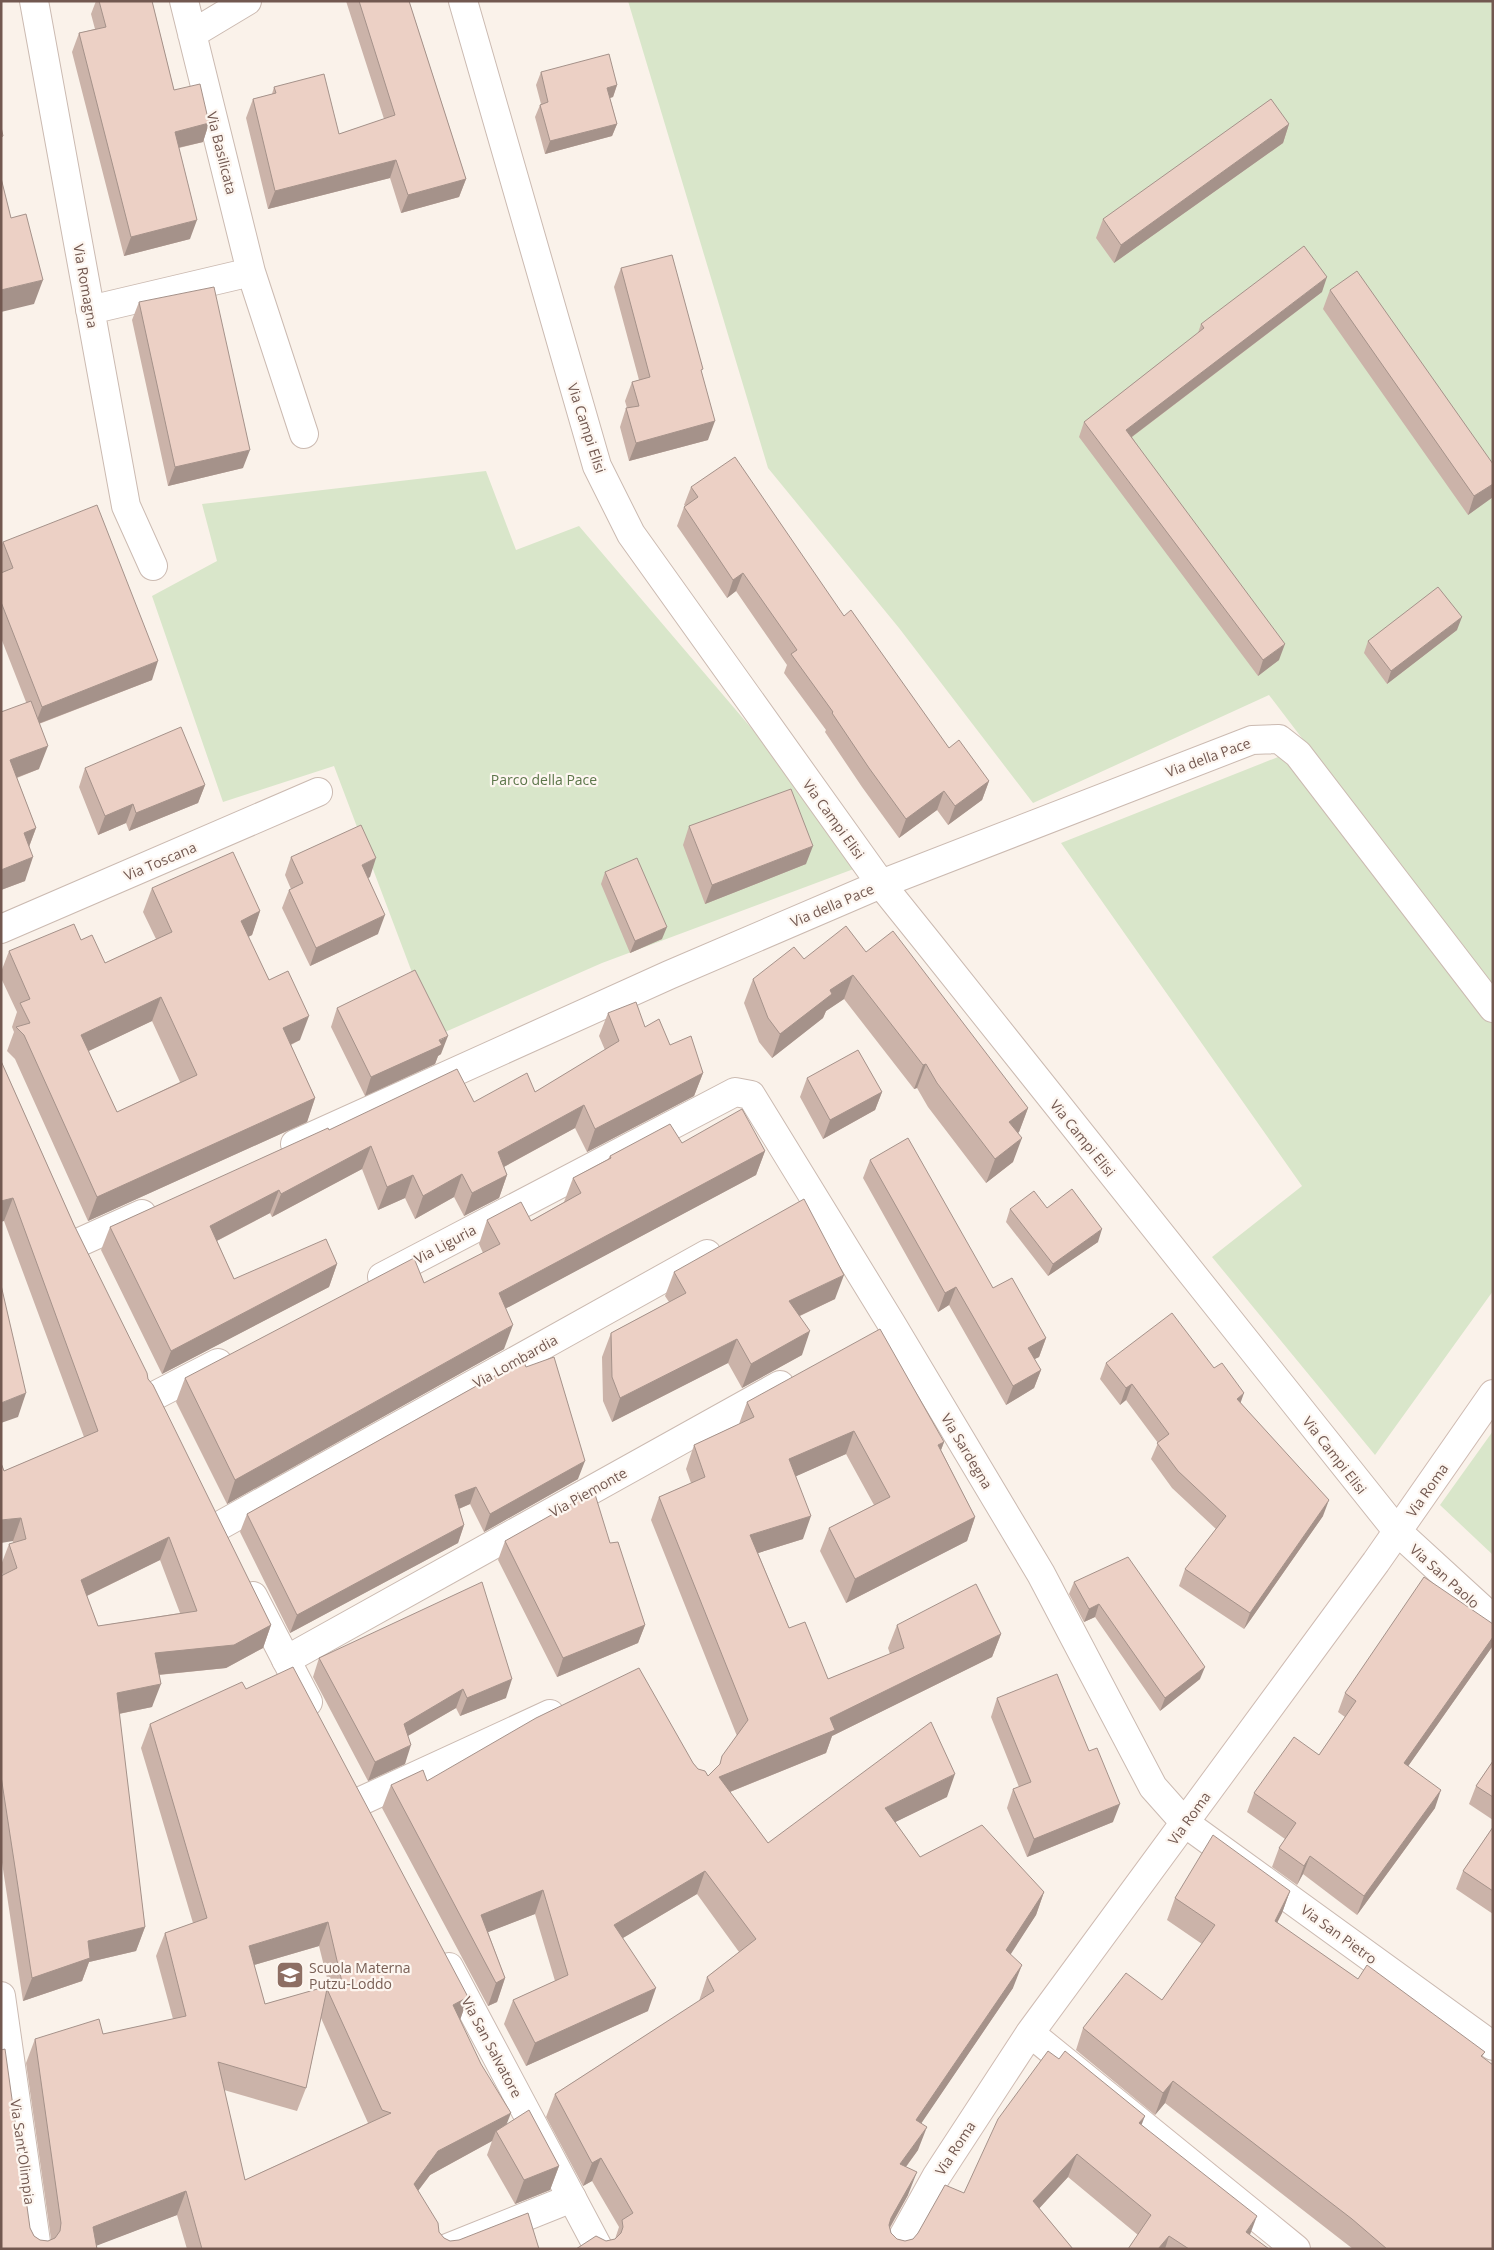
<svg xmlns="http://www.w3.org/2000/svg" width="1494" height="2250" font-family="'Open Sans',sans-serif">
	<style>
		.green { fill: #d9e6ca }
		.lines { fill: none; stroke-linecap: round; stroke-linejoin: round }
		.minor-casing { stroke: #cbbab1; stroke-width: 30 }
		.tertiary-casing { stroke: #cbbab1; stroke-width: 30 }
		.secondary-casing { stroke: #cfbbb2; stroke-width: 30 }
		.minor { stroke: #fff; stroke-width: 28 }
		.tertiary { stroke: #fff; stroke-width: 28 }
		.secondary { stroke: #fff; stroke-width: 28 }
		.wall { fill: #cbb3a9; fill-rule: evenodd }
		.shaded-wall { fill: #a5928a }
		.building { fill: #ecd0c5; stroke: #a5928a; fill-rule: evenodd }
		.labels { text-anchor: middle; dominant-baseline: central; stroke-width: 4.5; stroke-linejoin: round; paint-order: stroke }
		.street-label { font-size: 14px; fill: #725850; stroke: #fdf6f0 }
		.park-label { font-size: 14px; fill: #5c764a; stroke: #fdf6f0 }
		.education-label { font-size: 14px; fill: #785e54; stroke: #fdf6f0; text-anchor: start }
	</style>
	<rect width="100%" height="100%" fill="#faf2ea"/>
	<path class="green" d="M628,1h865v988l-224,-294 -236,108 -134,-175 -131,-160z
		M486,471l30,79 63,-24 288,338 -265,99 -166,73 -102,-270 -111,36 -71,-206 65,-35 -15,-57z
		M1283,755l210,269v267l-118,164 -163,-198 90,-71 -241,-343z
		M1493,1431v124l-53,-50z"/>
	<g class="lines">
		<g class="minor-casing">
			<path id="minor" d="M34,1l92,505 27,60
				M184,1l67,271
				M463,1l134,465 34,68 250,350 49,61 468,587 95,87
				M192,34l55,-33
				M90,310l161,-38 53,162
				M1,929l317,-137
				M295,1144l374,-169 212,-91 371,-144 27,-1 19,15 195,254
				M80,1242l62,-28
				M382,1277l353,-185 16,3 140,228 150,251 112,213 32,36 308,223
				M154,1396l64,-33
				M219,1526l488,-272
				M286,1660l494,-275
				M361,1801l189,-87
				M445,2249l127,-51"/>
		</g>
		<g class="tertiary-casing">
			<path id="tertiary" d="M253,1596l55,106
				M449,1967l150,282
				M1,1996l36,253"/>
		</g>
		<g class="secondary-casing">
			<path id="secondary" d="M1030,2033l266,216
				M896,2249l40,-72 94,-144 346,-471 117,-168"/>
		</g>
		<use href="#minor" class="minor"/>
		<use href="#tertiary" class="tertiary"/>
		<use href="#secondary" class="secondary"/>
	</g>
	<path class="wall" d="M96,1h56l22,89 35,33 -6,19 -24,6 11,91 -66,17 -52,-204 7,-19 16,-4 -4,-15z
		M346,1h63l57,178 -7,18 -58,16 -11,-35 -122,31 -22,-91 7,-19 19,-5 2,-7 65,47 45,-15z
		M541,72l76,13 -4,12 -3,1 7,26 -5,12 -67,18 -10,-37 5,-12 1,-1 -5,-19z
		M1289,124l-6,19 -169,120 -18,-25 7,-19z
		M621,268l81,105 6,67 -79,21 -9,-34 6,-19h1l-2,-7 7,-19 7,-2 -25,-93z
		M1330,290l163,174v33l-25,18 -145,-206z
		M1322,292l-190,145 147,223 -21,16 -179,-239 5,-15 114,-89 3,-9z
		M139,302l104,166 -75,18 -36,-166z
		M691,487l153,129 105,132 40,33 -7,19 -34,25 -11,-15 -38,28 -37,-51 -37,-55 1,-2 -42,-57 3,-8 -51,-74 -9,7 -50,-72 7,-19 1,-1 -1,-1z
		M3,542l149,138 -113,44v45l-22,9 19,50 -7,19 -4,34 -24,9 25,-188 -25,-64v-92z
		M1457,630l-70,54 -23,-31 4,-12z
		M85,768l120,17 -7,18 -69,28 -3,-8 -28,12 -19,-48z
		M689,826l117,38 -101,40 -22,-59z
		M291,857l79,20 -2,1 10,56 -68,32 -28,-58 7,-18 2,-1 -6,-14z
		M605,872l57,67 -32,14 -29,-69z
		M152,888l108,23 -8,24 -4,2 21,43 31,60 -9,5 24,53 -8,24 -219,99 -73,-162 -8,-8 7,-19 -2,-5 5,-15 -16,-34v-6l8,-21 72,-11 24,23 51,-24 -13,-27zM152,1021l28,61 -63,30 -29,-61z
		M866,952l162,156 -9,24 -1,1 -5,29 -27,21 -58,-76 -11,-19 -3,1 -70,-90 -18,12 -3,7 -51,40 -13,-16 -15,-39 9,-24 51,-20z
		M337,1008l104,46 -3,2 -3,8 -70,32 -34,-69z
		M608,1013l37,14 25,18 33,28 -9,23 -107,56 -12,-24 -71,39 3,8 -8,23 -35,18 -10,-19 -39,22 -10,-21 -27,12 -16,-41 -90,48 -2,-4 -53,28 17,38 103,-15 -8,23 -167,87 -61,-124 9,-23 219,-97 145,-28 61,-10 70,-42 -6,-14z
		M1,1061l73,164 74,154 123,246 -8,23 -37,20 -67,7 -7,32 -33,7 26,213 -9,24 -47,11 -7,19 -59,20 -22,-145v-280l2,-1 -2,-5v-5l8,-21 4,-1 -9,-72 80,-34 -80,-216zM160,1560l20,53 -82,13 -11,-30z
		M807,1078l75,14 -7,18 -52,29 -23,-42z
		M682,1143l83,8 -9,24 -250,133 -2,41 -277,155 -51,-102 9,-24 239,-95 59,-30 -4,-9 8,-24 44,1 33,-19 9,-24 35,-19 2,-3z
		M870,1160l123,128 53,50 -7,19 -5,2 7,11 -7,18 -28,17 -57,-100 -11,7 -75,-134z
		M1047,1208l51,34 -50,34 -42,-54 4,-13z
		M674,1272l161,27 -35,17 2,39 -60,33 -14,-25 -116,59 -9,-21 -1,-44 9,-24 58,-31 -4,-6z
		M523,1360l55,119 -94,53 -14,-28 -11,5 5,16 -6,18 -168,90 -50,-101 7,-18z
		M1106,1363l108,5 27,35 82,113 -79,113 -65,-43 6,-17 31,-40 -44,-41 -21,-29 7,-16 -32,-43 -6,5 -20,-26z
		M747,1402l197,40 -3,8 34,67 -8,24 -121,62 -26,-52 9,-23 45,-23 -28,-51 -50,22 7,63 -45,14 31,75 39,51 62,-25 -2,-6 9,-23 104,9 -9,23 -160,79 -6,17 -96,39 38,51 179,-46 -52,25 25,35 124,35 -8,23 -26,39 3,34 -92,135 -3,27 -12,17 2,28 -18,33 1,5 6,6 8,2 8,-2 51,-46 178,-68 108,110 19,14h-141l10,-14 -70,-58 -29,31 34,41 -467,-8 9,-2 4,-12 -27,-46 -9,5 -37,-69 9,-23 144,-93 8,-24 32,-25 -42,-58 -74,44 25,73 -122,55 -22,-42 9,-24 42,-19 -20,-67 -47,18 17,46 -8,24 -9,4 -106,-198 9,-23 36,-4 266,-18 5,6 10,7 11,-11 18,-29 -86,-216 8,-23 32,-14 -5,-14 8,-24 45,-21z
		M505,1541l105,2 35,82 -7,18 -81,34 -59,-117z
		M1074,1582l126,97 -40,32 -65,-94 -11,5 -15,-28z
		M1493,1624v21l-1,2 -84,119 27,42 -78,107 -54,-41 -6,11 -25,-18 7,-19 6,-9 -38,-27 7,-19 65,-38 26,-38 -7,-5 7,-19z
		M319,1658l187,40 -46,18 -4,-8 -48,28 -3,28 -37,17 -55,-104z
		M246,1689l222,308 -8,23 46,104 53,42 -9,24 -35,14 -28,-49 5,-14 -62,34 -12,16 21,41 5,6 6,3 89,8h-352l-10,-34 -80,30 -96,4 29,-21 4,8 6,4 8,1 3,-2 -25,-176 9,-24 68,-5 70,-15 -17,-63 9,-23 28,-10 -52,-175 9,-24zM319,1946l10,40 -64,18 -11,-39zM321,2018l47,105 -123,57 -21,-90 73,21 9,-23z
		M997,1698l116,124 -86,35 -20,-49 6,-19 6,-2 -28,-70z
		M1493,1761v59l-24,-16 7,-18z
		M1493,1827v87l-37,-25 7,-18z
		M1290,1891l-8,22 -5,10 81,56 127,73 -3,5 11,192h-140l-188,-146 -10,12 -79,-65 7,-22 79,-28 40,-56 -35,-24 8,-22z"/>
	<path class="shaded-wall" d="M617,85l-4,12 -10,3 4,-12z
		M209,123l-6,19 -35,8 7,-18z
		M617,124l-5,12 -67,18 5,-13z
		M1289,124l-6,19 -169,120 7,-18z
		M396,160l-6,18 -122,31 7,-18z
		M466,179l-7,18 -58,16 7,-18z
		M197,220l-7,19 -66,17 7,-19z
		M1327,277l-5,15 -201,153 5,-15z
		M43,280l-9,24 -33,8v-22z
		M715,421l-7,19 -79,21 7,-18z
		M250,450l-7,18 -75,18 7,-19z
		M1493,484v13l-25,18 6,-19z
		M743,573l-7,18 -9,7 6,-18z
		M1462,617l-5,13 -70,54 4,-13z
		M1285,644l-6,16 -21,16 5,-16z
		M158,661l-6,19 -117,45 7,-18z
		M48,746l-9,23 -37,14 8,-23z
		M989,781l-7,19 -34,25 7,-19z
		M205,785l-7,18 -69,28 7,-18z
		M944,791l-7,19 -38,28 7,-19z
		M133,804l-7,19 -28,12 7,-19z
		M36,828l-9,24 -3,-19z
		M813,846l-7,18 -101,40 7,-19z
		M33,857l-8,24 -24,9v-20z
		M376,858l-6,19 -15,7 7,-19z
		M260,911l-8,24 -20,10 9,-24z
		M385,915l-7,19 -68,32 6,-18z
		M667,927l-5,12 -32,14 5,-12z
		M853,975l-9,24 -18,12 -3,7 -51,40 8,-24 50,-44z
		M161,997l-9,24 -80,38 9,-24z
		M309,1016l-9,24 -26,12 9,-24z
		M448,1036l-7,18 -3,2 -3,8 -70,32 6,-19z
		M926,1064l-9,24 -3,1 9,-24z
		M703,1073l-9,23 -107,56 8,-23z
		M882,1092l-7,18 -52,29 7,-19z
		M315,1098l-8,24 -219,99 9,-24z
		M584,1105l-9,23 -86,47 9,-23z
		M1028,1108l-9,24 -18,14 8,-24z
		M1022,1138l-9,24 -27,21 9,-24z
		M371,1146l-9,23 -90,48 9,-23z
		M765,1151l-9,24 -266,142 9,-24z
		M462,1174l-8,23 -39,22 8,-23z
		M413,1175l-8,23 -27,12 9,-23z
		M507,1175l-8,23 -35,18 8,-23z
		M279,1190l-9,23 -69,36 9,-23z
		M13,1198l-9,23 -3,1v-21z
		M1102,1229l-4,13 -50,34 5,-12z
		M337,1264l-8,23 -167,87 9,-23z
		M844,1275l-9,24 -55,26 9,-24z
		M956,1287l-7,18 -11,7 7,-19z
		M513,1325l-9,24 -277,155 8,-24z
		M810,1331l-8,24 -60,33 9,-24z
		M1046,1338l-7,19 -18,9 7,-18z
		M737,1339l-9,24 -116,59 8,-24z
		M1041,1370l-7,18 -28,17 7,-19z
		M1132,1384l-6,16 -6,5 6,-17z
		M26,1393l-8,24 -17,6v-20z
		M1244,1393l-6,17 -1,-11z
		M854,1431l-8,23 -65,29 8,-24z
		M944,1442l-9,24 3,-21z
		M585,1461l-7,18 -94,53 6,-18z
		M476,1487l-6,17 -21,9 6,-18z
		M1329,1500l-6,16 -79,113 6,-16z
		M811,1516l-8,23 -61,19 8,-23z
		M975,1517l-8,24 -121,62 9,-24z
		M21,1518l-8,23 -12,2v-23z
		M464,1525l-6,18 -168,90 7,-18z
		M169,1537l-9,23 -88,43 9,-23z
		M1099,1604l-4,13 -11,5 5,-13z
		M271,1625l-8,23 -37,20 -80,8 9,-23z
		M645,1625l-7,18 -81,34 6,-19z
		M1001,1634l-9,23 -160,79 -6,17 -116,47 9,-23 111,-59z
		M1493,1637l-1,10 -95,135 7,-19z
		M1205,1667l-5,12 -40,32 5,-13z
		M512,1679l-6,19 -46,18 7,-18z
		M161,1684l-9,23 -44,9 9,-23z
		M463,1689l-7,19 -59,34 7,-18z
		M411,1745l-6,19 -37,17 7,-19z
		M955,1774l-8,23 -70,34 8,-23z
		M1441,1790l-6,18 -78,107 7,-19z
		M1120,1804l-7,18 -86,35 7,-18z
		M1310,1856l-7,18 -6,11 7,-19z
		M705,1871l-8,23 -91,54 8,-23z
		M543,1890l-8,24 -62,24 8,-23z
		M1290,1891l-8,22 -15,29 8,-21z
		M1044,1892l-8,23 -38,59 8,-24z
		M328,1922l-9,24 -79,23 9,-23z
		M145,1927l-9,24 -47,11 -7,19 -59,20 9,-23 56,-37z
		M1022,1965l-9,23 -105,155 8,-23z
		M505,1978l-8,24 -9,4 8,-23z
		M656,1988l-8,23 -122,55 9,-23z
		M468,1997l-8,23 -7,-15z
		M1173,2081l-8,22 -10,12 8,-22z
		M511,2113l-9,23 -6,-5 -4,10 -62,34 -25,33 9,-24 24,-33z
		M1145,2116l-9,23 3,-16z
		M927,2127l-9,23 -27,37 9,-23z
		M1077,2154l-9,23 -43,47 8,-23z
		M601,2158l-9,23 -9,5 9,-23z
		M559,2166l-9,24 -35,14 9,-24z
		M917,2172l-9,23 -26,46 9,-23z
		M186,2191l-9,24 -89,34 5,-22z
		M1257,2216l-9,24 -2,-8z
		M1169,2236l-4,13h-7z"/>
	<path class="building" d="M99,1h53l22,89 26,-6 9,39 -34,9 22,88 -66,17 -52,-204 27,-6z
		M359,1h50l57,178 -58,16 -12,-35 -121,31 -22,-92 23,-6 -2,-6 50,-13 15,60 56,-19z
		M609,54l8,31 -10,3 10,36 -67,17 -10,-36 8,-3 -7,-30z
		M1271,99l18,25 -168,121 -18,-26z
		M1,127l2,9 -2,1z
		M1,178l10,40 15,-4 17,66 -42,10z
		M1304,246l23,31 -201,153 159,214 -22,16 -179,-238 120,-94 -3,-4z
		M672,255l31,114 -2,1 14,51 -79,22 -10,-35 13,-2 -7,-24 18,-5 -29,-109z
		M1357,271l136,193v20l-19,12 -144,-206z
		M214,287l36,163 -75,17 -36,-165z
		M735,457l109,159 7,-6 98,138 10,-8 30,41 -34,25 -11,-15 -38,28 -37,-51 -37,-55 1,-1 -42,-58 6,-4 -54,-77 -10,7 -49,-73 14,-10 -7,-10z
		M97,505l61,156 -116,46 -41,-105v-29l12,-5 -10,-26z
		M1438,587l24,30 -71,54 -23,-30z
		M31,701l17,45 -38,14 26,68 -12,5 9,24 -32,13v-158z
		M181,727l24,58 -69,28 -3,-9 -28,12 -20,-48z
		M791,789l22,57 -101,39 -23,-59z
		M361,825l15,33 -14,7 23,50 -69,33 -27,-58 14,-7 -12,-26z
		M233,852l27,59 -19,10 28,59 19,-9 21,45 -26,12 32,70 -218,99 -73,-162 -8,-8 14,-4 -10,-20 10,-4 -21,-48 65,-27 7,16 11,-5 13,28 67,-31 -20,-44zM161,997l36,78 -80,37 -36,-77z
		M637,858l30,69 -32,14 -30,-69z
		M846,926l20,26 27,-21 135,177 -19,14 13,16 -27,21 -58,-76 -11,-19 -3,1 -70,-90 -23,15 2,4 -52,40 -12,-16 -15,-39 41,-32 10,12z
		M415,970l33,66 -9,4 3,5 -71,32 -34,-69z
		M636,1002l9,25 14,-8 11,26 21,-9 12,37 -108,56 -11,-24 -86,47 9,23 -35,18 -10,-19 -39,22 -10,-21 -26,12 -16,-41 -90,48 -2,-4 -69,36 24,53 92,-40 11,25 -166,87 -61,-124 218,-99 1,2 128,-61 17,33 53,-29 8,19 84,-51 -11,-28z
		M858,1050l24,42 -52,28 -23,-42z
		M1,1061l73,164 73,148 1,6 5,6 118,240 -37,20 -79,8 6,31 -44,9 28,234 -57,14 2,17 -58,20 -31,-202v-200l16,-8 -8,-24 17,-5 -5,-21 -20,2v-57l3,8 94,-40 -85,-233 -12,3zM169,1537l28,74 -99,15 -17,-46z
		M742,1109l23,42 -266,142 14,32 -278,155 -50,-102 229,-120 10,25 76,-39 -13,-24 34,-18 10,19 50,-28 -8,-15 38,-20 -1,-2 60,-32 12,19z
		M908,1138l85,150 19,-10 34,60 -18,10 13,22 -28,16 -57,-99 -11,6 -75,-133z
		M1072,1189l30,40 -49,35 -43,-55 24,-18 13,17z
		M804,1199l40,76 -55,26 21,30 -59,33 -14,-25 -117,59 -8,-21 -1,-44 75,-40 -12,-21z
		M1,1285l25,108 -25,10z
		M1172,1313l42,55 8,-5 22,30 -7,6 92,101 -79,113 -65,-44 41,-53 -48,-45 -21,-28 12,-9 -37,-50 -6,4 -20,-25z
		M880,1329l64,113 -6,3 37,72 -120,62 -26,-51 61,-31 -36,-66 -65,28 22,57 -61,19 39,93 16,-6 23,57 76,-31 -7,-23 79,-41 25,50 -171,84 5,12 -116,47 49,66 163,-121 24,52 -70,34 35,49 62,-32 62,67 -38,58 16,15 -106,155 11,7 -27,37 17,8 -26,46 -2,7 2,8 6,6 8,2 8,-2 5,-6 27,-48 19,8 34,-74 50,-68 11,8 6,-8 80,65 -6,7 118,93 -11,16 23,17h-80l-20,-13 -11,13h-30l23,-34 -74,-61 -44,47 40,48h-497l20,-13 10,5 9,-2 6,-6 2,-6 -1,-7 11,-7 -32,-55 -9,5 -37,-69 159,-103 -7,-14 49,-38 -51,-68 -91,54 42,63 -121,55 -22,-43 55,-25 -25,-85 -62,25 24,63 -9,5 -105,-198 32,-15 4,11 109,-63 103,-50 54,95 5,6 7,2 3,5 12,-12 2,-8 26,-36 -89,-223 46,-20 -11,-32 60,-28 -7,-15z
		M554,1357l31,104 -95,53 -14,-27 -21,8 9,30 -167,90 -50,-101 276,-154 3,7z
		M594,1491l16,52 8,-1 27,83 -82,33 -58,-117z
		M1128,1557l77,110 -40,31 -66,-94 -10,5 -15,-27z
		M1424,1577l69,47v13l-89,126 37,27 -77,106 -54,-40 -6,10 -25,-18 17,-25 -42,-30 40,-56 25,18 37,-54 -11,-8z
		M482,1582l30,97 -45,19 -4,-9 -59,35 7,21 -36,17 -56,-104z
		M293,1667l175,330 -15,8 28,59 30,49 -73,38 -24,33 24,39 1,9 5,6 6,3 9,-1 69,-27 11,36h-307l-1,-1v1h-29l-16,-58 -93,36 4,22h-96v-199l4,-1 25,179 4,8 6,4 8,1 7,-3 5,-7 1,-8 -26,-184 64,-20 4,15 83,-18 -21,-83 42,-15 -57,-194 92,-42 4,7zM328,1922l14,60 -77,22 -16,-58zM327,1989l55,121 9,3 -146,67 -27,-118 88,26z
		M1057,1674l32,77 8,-3 23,56 -86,35 -21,-50 18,-7 -34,-84z
		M1493,1761v36l-17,-11z
		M1493,1827v64l-30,-20z
		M1213,1835l77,56 -15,30 83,58 9,-14 118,87 -4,4 12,9v184h-106l-35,-30 -179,-138 -10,12 -80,-65 43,-55 36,27 53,-75 -40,-27z
		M529,2110l30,56 -35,14 -28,-49z"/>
	<defs>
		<g id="school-square" transform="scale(1.4375)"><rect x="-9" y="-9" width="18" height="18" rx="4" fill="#8d6e63" stroke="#fdf6f0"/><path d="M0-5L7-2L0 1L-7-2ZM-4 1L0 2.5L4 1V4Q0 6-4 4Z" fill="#fff"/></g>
	</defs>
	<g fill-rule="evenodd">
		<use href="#school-square" x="290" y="1975"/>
	</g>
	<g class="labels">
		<g class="street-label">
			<text transform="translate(222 153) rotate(76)">Via Basilicata</text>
			<text transform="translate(86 286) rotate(80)">Via Romagna</text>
			<text transform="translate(587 428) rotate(72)">Via Campi Elisi</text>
			<text transform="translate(1208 757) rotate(-20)">Via della Pace</text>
			<text transform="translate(834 819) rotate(54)">Via Campi Elisi</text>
			<text transform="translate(160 861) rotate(-23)">Via Toscana</text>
			<text transform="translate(832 905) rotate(-23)">Via della Pace</text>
			<text transform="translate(1083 1138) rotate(51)">Via Campi Elisi</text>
			<text transform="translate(445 1244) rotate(-28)">Via Liguria</text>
			<text transform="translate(515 1361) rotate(-29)">Via Lombardia</text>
			<text transform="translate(967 1451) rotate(59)">Via Sardegna</text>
			<text transform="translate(1335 1455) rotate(52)">Via Campi Elisi</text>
			<text transform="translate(1427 1490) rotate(-55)">Via Roma</text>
			<text transform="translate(588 1492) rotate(-29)">Via Piemonte</text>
			<text transform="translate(1445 1576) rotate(42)">Via San Paolo</text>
			<text transform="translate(1189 1818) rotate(-54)">Via Roma</text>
			<text transform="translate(1339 1934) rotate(36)">Via San Pietro</text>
			<text transform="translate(492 2047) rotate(62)">Via San Salvatore</text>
			<text transform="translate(955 2148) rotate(-57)">Via Roma</text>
			<text transform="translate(23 2152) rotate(82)">Via Sant'Olimpia</text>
		</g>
		<g class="park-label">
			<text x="544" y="779">Parco della Pace</text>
		</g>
		<g class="education-label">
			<text x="309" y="1967">Scuola Materna<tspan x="309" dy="16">Putzu-Loddo</tspan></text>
		</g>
	</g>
	<rect width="1494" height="2250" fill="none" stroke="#725850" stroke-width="5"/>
</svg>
